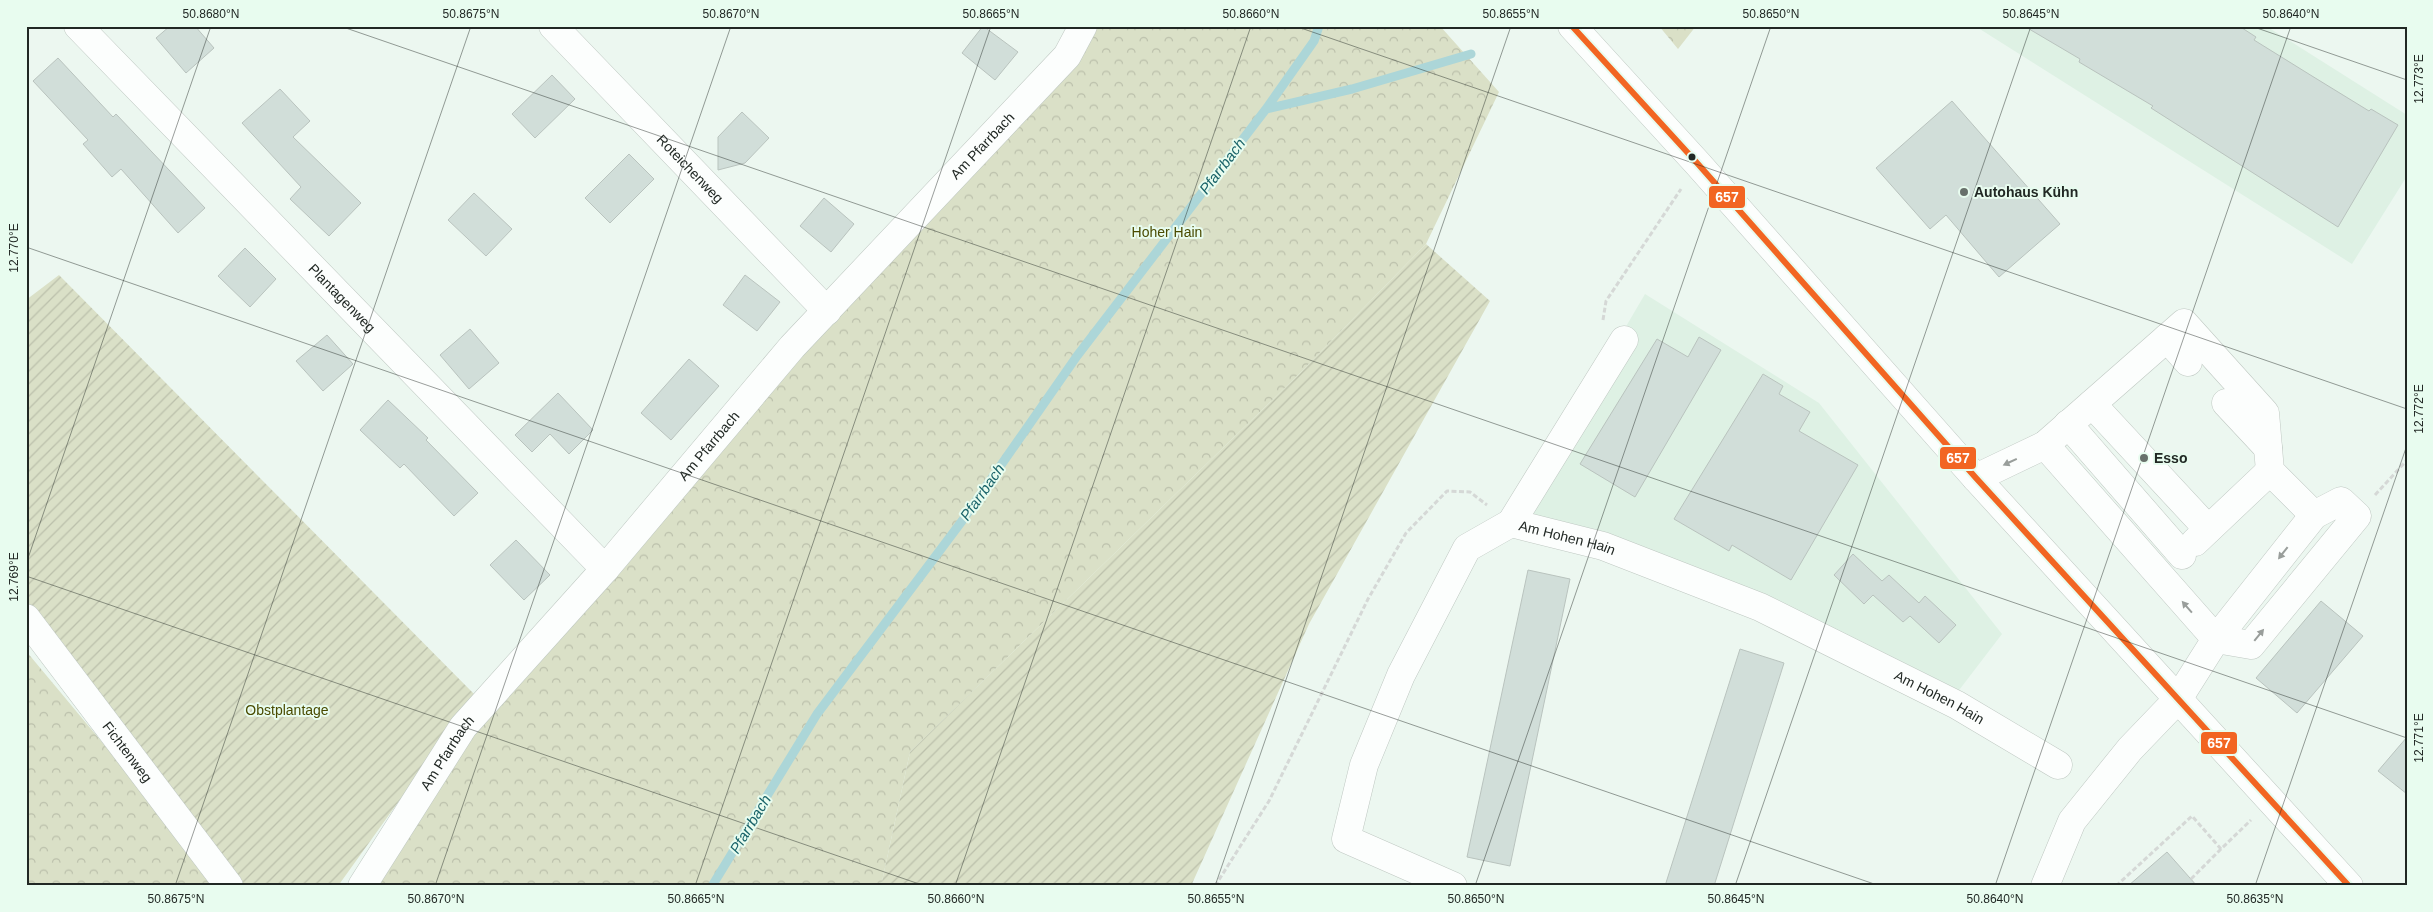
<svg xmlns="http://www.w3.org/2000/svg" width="2433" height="912" font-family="Helvetica,sans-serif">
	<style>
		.built { fill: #def1e4 }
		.forest { fill: url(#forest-crowns) }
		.garden { fill: url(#garden-furrows) }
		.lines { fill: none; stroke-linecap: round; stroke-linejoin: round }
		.stream { stroke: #acd6d8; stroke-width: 9 }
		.building { fill: #d1ded9; stroke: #b9c3be }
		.minor-casing { stroke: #bfc8c2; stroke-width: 29 }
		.major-casing { stroke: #bfc8c2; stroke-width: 29 }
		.path { stroke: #d5d8d6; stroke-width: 3; stroke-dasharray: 5 2.5; stroke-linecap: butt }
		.minor { stroke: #fcfefd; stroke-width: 28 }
		.major { stroke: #fcfefd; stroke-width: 28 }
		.bus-1-casing { stroke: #e8fcef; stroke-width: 10 }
		.bus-1 { stroke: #f26522; stroke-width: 6 }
		.oneway { fill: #999e9b }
		.ticks { fill: none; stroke: #212824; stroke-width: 1; stroke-opacity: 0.45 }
		.bus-dot { fill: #212824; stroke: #e8fcef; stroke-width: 2 }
		.poi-dot { fill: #68706b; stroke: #e8fcef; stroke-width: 2 }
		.labels { text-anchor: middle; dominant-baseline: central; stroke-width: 4; stroke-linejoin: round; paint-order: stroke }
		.street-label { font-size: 14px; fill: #212824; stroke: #e8fcef }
		.poi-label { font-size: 14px; font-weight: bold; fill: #212824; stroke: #e8fcef; text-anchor: start }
		.park-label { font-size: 14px; fill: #4a4b00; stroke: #e8fcef }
		.water-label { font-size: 15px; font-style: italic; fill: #196369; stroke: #e8fcef }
		.line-badge { stroke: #e8fcef; stroke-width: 2 }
		.badge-label { font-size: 14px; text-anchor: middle; font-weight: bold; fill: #fff }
		.neatline { fill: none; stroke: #212824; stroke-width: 2 }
		.ticks-label { font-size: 12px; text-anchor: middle; fill: #212824 }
	</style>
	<defs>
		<pattern id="forest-crowns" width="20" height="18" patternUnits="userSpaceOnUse" patternTransform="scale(1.25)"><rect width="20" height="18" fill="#dae0c7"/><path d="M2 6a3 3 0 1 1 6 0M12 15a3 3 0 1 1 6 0" fill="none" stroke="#bbc0ab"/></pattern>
		<pattern id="garden-furrows" width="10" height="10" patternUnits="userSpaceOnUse" patternTransform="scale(1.25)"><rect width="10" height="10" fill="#dae0c7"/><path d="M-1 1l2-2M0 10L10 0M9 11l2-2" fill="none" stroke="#bbc0ab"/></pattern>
	</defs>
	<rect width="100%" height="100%" fill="#ecf7f0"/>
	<path class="built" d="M1975,26h291l141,89v61l-55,88z
		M1645,294l174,109 183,231 -52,68 -214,-104 -225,-75z"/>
	<path class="forest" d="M1083,26h357l59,66 -73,152 -127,130 -389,378 -29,134h-528l111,-159z
		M1659,26h37l-18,23z
		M26,651l196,235h-196z"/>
	<path class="garden" d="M1426,244l64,57 -181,323 -118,262h-310l29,-134 389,-378z
		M59,275l416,420 -137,191h-98l-214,-284v-302z"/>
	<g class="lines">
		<path class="stream" d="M1266,109l86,-20 119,-35
			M712,886l105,-172 145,-193 115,-165 189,-247 48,-68 5,-15"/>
	</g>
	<path class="building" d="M170,26h25l19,22 -28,25 -30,-35z
		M983,26l35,26 -23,28 -33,-27z
		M2024,26h215l17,11 -2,3 58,36 57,35 2,-2 27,16 -60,102 -187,-119 2,-2 -74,-44 1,-3z
		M58,58l55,59 3,-3 89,94 -27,25 -57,-64 -9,8 -29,-33 5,-4 -55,-59z
		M552,75l23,24 -40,39 -23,-24z
		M280,89l30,32 -17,16 68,66 -32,33 -39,-37 11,-12 -59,-64z
		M1952,101l108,123 -61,53 -53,-62 -16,14 -54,-61z
		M742,112l27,26 -24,25 -27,7v-33z
		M629,154l25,25 -44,44 -25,-25z
		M474,193l38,36 -26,27 -38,-36z
		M824,198l30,26 -23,28 -31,-26z
		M245,248l31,31 -26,28 -32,-31z
		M745,275l35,27 -23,29 -34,-26z
		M470,329l29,34 -30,26 -29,-34z
		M327,335l26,29 -30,27 -27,-30z
		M1699,337l22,13 -86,147 -55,-33 77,-125 31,18z
		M689,359l30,27 -48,54 -30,-27z
		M1763,374l20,12 -4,8 31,18 -11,19 59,34 -67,115 -59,-35 -3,6 -55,-32z
		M558,393l35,37 -24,24 -19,-20 -18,18 -17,-17z
		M388,400l40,38 -2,2 52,53 -24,23 -50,-52 -4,4 -40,-38z
		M516,540l34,35 -26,25 -34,-35z
		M1853,554l29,27 7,-6 30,28 6,-7 31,29 -17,18 -29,-27 -7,6 -30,-27 -9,9 -30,-29z
		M1528,570l42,9 -60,287 -43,-9z
		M2321,601l42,35 -66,77 -41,-35z
		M1740,649l44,14 -70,223h-49z
		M2407,737v57l-29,-23z
		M2167,852l30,34h-69z"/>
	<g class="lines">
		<g class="minor-casing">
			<g id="minor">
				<path id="s1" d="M78,26l527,543"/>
				<path id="s2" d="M553,26l274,285"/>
				<path d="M2167,338l21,24"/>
				<path d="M2226,403l42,45"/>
				<path d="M2092,404l116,125"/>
				<path d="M2068,424l114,131"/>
				<path d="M2045,445l171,194 35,6 106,-129 -16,-15 -27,14 -98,124 -38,60 -48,50 -58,72 -27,65"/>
				<path d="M1976,478l69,-33 139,-122 81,90 5,58 44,44"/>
				<path d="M1511,523l113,-183"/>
				<path d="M2195,542l75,-71"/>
				<path id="s3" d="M26,618l203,268"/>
				<path id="s4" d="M362,886l101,-159 142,-158 187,-222 275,-291 16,-30"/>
				<path id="s5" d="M1453,886l-107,-47 18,-74 37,-90 66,-127 44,-25 92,23 157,61 197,98 101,60"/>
			</g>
		</g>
		<g class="major-casing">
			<path id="major" d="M1572,26l126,138 278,314 373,408"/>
		</g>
		<path class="path" d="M1603,320l3,-19 75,-112
			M2375,495l32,-35
			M2191,879l30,-30
			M1215,886l54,-85 99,-202 38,-66 41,-42 23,1 17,13
			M2116,886l76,-70 29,33 30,-29"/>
		<use href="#minor" class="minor"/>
		<use href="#major" class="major"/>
		<g class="bus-1-casing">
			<path id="bus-1" d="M1572,26l126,138 278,314 373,408"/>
		</g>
		<use href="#bus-1" class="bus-1"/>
	</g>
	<defs><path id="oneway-solid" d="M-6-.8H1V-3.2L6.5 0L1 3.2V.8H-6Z" transform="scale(1.25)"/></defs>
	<g class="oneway">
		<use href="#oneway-solid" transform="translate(2010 462) rotate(155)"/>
		<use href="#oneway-solid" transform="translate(2283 553) rotate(128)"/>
		<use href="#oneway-solid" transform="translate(2187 607) rotate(-131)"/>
		<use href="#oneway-solid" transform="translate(2259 635) rotate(-51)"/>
	</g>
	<path class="ticks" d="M340,26l2067,712M1295,26l1112,383M2251,26l156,54M26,247l1854,639M26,564l185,-538M26,576l899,310M175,886l296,-860M435,886l296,-860M695,886l296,-860M955,886l296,-860M1215,886l296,-860M1475,886l296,-860M1735,886l296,-860M1995,886l296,-860M2255,886l152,-441"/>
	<circle class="bus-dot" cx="1692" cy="157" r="4.5"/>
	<g class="poi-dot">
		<circle cx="1964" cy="192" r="5"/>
		<circle cx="2144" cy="458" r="5"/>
	</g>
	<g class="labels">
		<g class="street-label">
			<text stroke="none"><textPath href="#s4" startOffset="968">Am Pfarrbach</textPath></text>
			<text stroke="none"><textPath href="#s2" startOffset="198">Roteichenweg</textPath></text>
			<text stroke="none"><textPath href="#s1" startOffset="379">Plantagenweg</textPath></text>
			<text stroke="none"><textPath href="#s4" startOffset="562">Am Pfarrbach</textPath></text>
			<text stroke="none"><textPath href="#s5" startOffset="542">Am Hohen Hain</textPath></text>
			<text stroke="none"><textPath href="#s5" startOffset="948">Am Hohen Hain</textPath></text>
			<text stroke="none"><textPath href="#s3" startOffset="168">Fichtenweg</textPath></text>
			<text stroke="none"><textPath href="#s4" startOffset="158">Am Pfarrbach</textPath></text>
		</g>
		<g class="poi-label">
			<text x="1974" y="192">Autohaus Kühn</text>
			<text x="2154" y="458">Esso</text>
		</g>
		<g class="park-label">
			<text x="1167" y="232">Hoher Hain</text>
			<text x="287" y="710">Obstplantage</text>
		</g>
		<g class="water-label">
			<text transform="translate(1222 166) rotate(-53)">Pfarrbach</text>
			<text transform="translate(982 492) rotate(-55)">Pfarrbach</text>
			<text transform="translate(750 824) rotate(-59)">Pfarrbach</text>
		</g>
	</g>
	<g class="line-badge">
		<rect x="1708" y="185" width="38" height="24" rx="5" fill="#f26522"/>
		<rect x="1939" y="446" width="38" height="24" rx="5" fill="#f26522"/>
		<rect x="2200" y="731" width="38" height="24" rx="5" fill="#f26522"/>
	</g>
	<g class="badge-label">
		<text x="1727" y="202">657</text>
		<text x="1958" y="463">657</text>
		<text x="2219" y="748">657</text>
	</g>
	<rect width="2433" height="912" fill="none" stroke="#e8fcef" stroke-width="55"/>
	<rect x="28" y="28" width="2378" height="856" class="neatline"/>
	<g class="ticks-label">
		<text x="211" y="18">50.8680°N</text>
		<text x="471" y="18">50.8675°N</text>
		<text x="731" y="18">50.8670°N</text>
		<text x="991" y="18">50.8665°N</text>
		<text x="1251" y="18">50.8660°N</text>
		<text x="1511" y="18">50.8655°N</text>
		<text x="1771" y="18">50.8650°N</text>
		<text x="2031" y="18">50.8645°N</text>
		<text x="2291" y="18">50.8640°N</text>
		<text transform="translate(2419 79) rotate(-90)" y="4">12.773°E</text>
		<text transform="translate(14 248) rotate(-90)" y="4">12.770°E</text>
		<text transform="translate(2419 409) rotate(-90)" y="4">12.772°E</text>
		<text transform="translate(14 577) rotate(-90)" y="4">12.769°E</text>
		<text transform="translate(2419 738) rotate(-90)" y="4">12.771°E</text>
		<text x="176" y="903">50.8675°N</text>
		<text x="436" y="903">50.8670°N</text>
		<text x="696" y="903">50.8665°N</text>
		<text x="956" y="903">50.8660°N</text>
		<text x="1216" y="903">50.8655°N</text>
		<text x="1476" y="903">50.8650°N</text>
		<text x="1736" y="903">50.8645°N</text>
		<text x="1995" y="903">50.8640°N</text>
		<text x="2255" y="903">50.8635°N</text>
	</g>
</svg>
